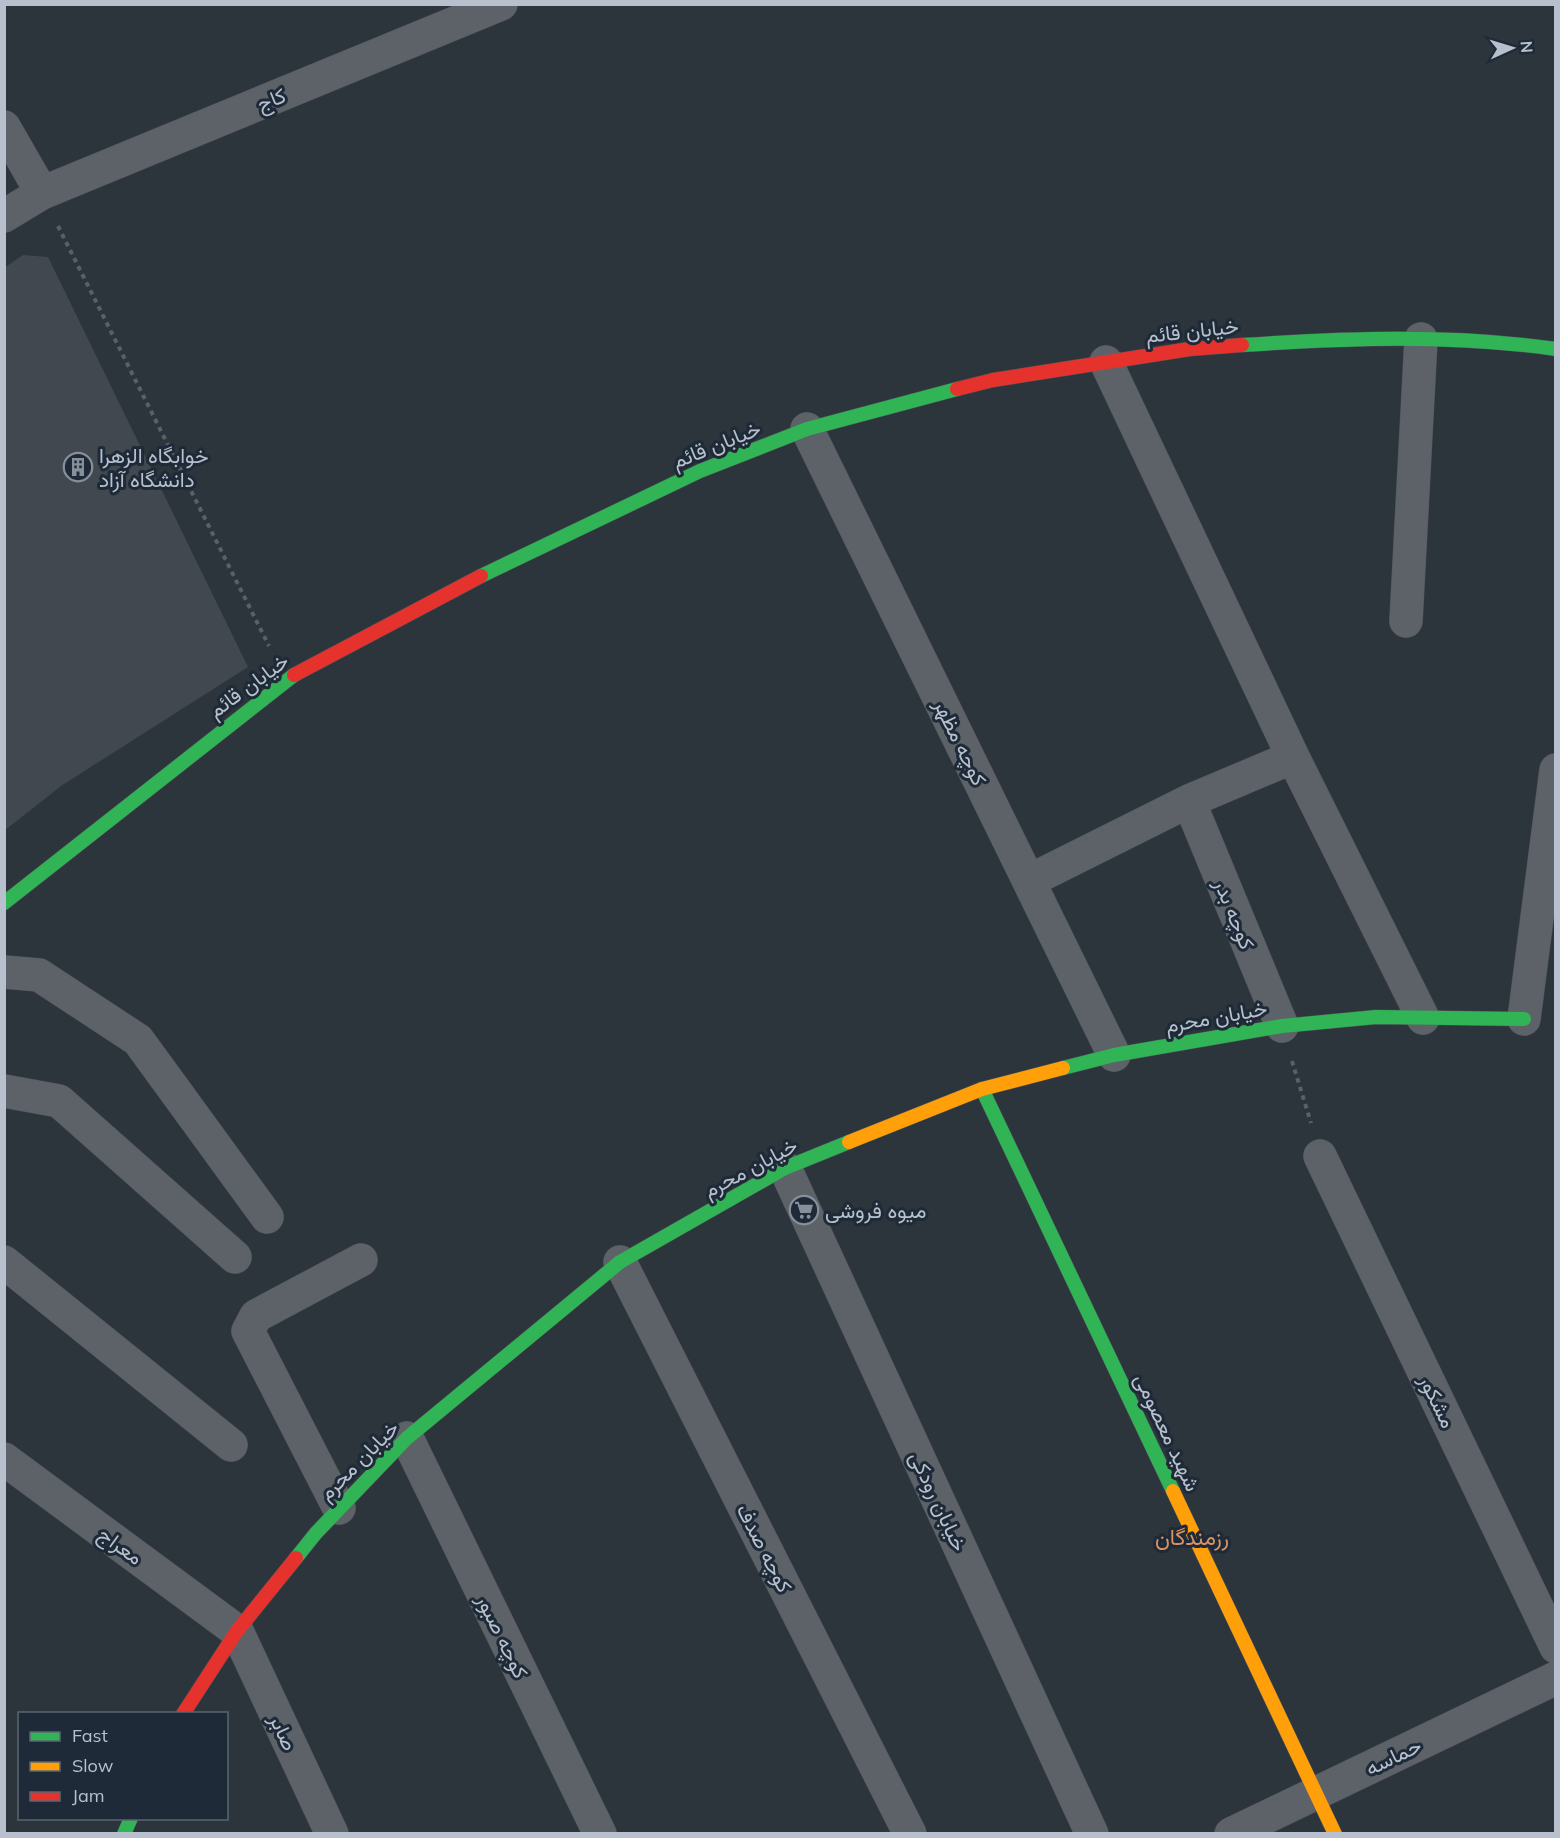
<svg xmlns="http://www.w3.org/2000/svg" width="1560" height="1838" font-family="Mulish,Vazirmatn,sans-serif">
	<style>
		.building { fill: #41484f }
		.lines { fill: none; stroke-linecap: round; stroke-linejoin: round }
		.street-casing { stroke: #4b5056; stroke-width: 34 }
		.fast-casing { stroke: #4b5056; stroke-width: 15 }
		.slow-casing { stroke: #4b5056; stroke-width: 15 }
		.jam-casing { stroke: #4b5056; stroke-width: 15 }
		.path { stroke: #5a6166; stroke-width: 4; stroke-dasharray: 4.5 4.5; stroke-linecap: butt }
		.street { stroke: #5d6269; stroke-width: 33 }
		.fast { stroke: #30b455; stroke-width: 14 }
		.slow { stroke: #ff9f0a; stroke-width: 14 }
		.jam { stroke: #e5322d; stroke-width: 14 }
		.labels { text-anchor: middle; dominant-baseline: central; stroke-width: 6; stroke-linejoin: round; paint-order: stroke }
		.street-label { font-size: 21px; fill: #b7c0cc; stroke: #1e2a38 }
		.poi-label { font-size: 21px; fill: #b7c0cc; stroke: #1e2a38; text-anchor: start }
		.neighbourhood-label { font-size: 22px; fill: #da9264; stroke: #1e2a38 }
	</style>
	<rect width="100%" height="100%" fill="#2c343c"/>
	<path class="building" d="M23,255l25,2 200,410 -187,119 -57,45v-563z"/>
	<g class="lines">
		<g class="street-casing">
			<path id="street" d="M4,127l38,66
				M4,216l38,-23 459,-189
				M807,429l307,626
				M1406,621l15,-282
				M1293,757l130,261
				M1189,801l93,225
				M1029,881l160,-80 104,-44 -187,-395
				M4,972l35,3 99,65 129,177
				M1524,1019l32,-249
				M4,1091l55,10 176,156
				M1320,1156l236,491
				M785,1168l307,666
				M4,1262l227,183
				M620,1262l290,572
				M407,1438l193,396
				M4,1459l233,172 95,203
				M339,1508l-91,-177 8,-15 105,-56
				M1231,1834l325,-156"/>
		</g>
		<g class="fast-casing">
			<path id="fast" d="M1242,345c107,-7 207,-11 314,4
				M481,576l219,-105 107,-42 150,-40
				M4,903l290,-228
				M1063,1068l51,-13 168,-29 94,-9 148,2
				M982,1089l191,402
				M296,1558l20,-25 91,-95 213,-176 165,-94 64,-26
				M124,1834l7,-16"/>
		</g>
		<g class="slow-casing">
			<path id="slow" d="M849,1142l133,-53 81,-21
				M1173,1491l162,343"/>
		</g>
		<g class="jam-casing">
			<path id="jam" d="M957,389l36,-9 197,-31 52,-4
				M294,675l187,-99
				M183,1714l54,-83 59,-73"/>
		</g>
		<path class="path" d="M58,226l211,420
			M1292,1061l19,62"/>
		<use href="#street" class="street"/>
		<use href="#fast" class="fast"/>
		<use href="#slow" class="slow"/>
		<use href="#jam" class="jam"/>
	</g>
	<defs>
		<g id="building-ring" transform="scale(1.5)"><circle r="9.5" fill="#1e2a38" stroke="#868f9a" stroke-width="1.5"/><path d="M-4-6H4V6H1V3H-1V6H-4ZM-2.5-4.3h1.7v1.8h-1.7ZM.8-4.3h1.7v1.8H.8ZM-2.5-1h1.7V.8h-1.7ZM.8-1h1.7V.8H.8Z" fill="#868f9a"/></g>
		<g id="supermarket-ring" transform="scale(1.5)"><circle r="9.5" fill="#1e2a38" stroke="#868f9a" stroke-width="1.5"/><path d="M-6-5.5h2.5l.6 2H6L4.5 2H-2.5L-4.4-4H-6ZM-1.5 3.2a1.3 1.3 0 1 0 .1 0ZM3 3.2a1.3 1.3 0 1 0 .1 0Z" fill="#868f9a"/></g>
	</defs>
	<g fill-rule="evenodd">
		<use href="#building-ring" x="78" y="467"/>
		<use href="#supermarket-ring" x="804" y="1210"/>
	</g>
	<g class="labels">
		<g class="street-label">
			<text transform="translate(271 99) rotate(-22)">کاج</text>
			<text transform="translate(1192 330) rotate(-6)">خیابان قائم</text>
			<text transform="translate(716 444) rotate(-22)">خیابان قائم</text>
			<text transform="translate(248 685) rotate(-36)">خیابان قائم</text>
			<text transform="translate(961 742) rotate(64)">کوچه مظهر</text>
			<text transform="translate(1235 914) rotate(68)">کوچه بدر</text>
			<text transform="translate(1216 1016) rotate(-10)">خیابان محرم</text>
			<text transform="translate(750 1167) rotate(-28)">خیابان محرم</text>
			<text transform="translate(1438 1401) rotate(64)">مشکور</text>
			<text transform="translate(1168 1432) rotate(65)">شهید معصومی</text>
			<text transform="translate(358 1460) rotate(-45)">خیابان محرم</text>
			<text transform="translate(939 1501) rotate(65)">خیابان رودکی</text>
			<text transform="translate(121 1545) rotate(36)">معراج</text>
			<text transform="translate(765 1548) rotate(63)">کوچه صدف</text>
			<text transform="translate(503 1636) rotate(64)">کوچه صبور</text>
			<text transform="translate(284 1732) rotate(65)">صابر</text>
			<text transform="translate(1393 1756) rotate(-26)">حماسه</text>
		</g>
		<g class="poi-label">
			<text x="99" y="455">خوابگاه الزهرا<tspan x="99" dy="24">دانشگاه آزاد</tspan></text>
			<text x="825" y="1210">میوه فروشی</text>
		</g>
		<g class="neighbourhood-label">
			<text x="1192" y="1537">رزمندگان</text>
		</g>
	</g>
	<rect width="1560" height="1838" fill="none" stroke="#b7c0cc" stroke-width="12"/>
	<rect x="18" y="1712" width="210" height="108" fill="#1e2a38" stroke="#5b6673" stroke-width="1.5"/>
	<rect x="30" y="1732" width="30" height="9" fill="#30b455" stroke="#5b6673" stroke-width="1.5"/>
	<text x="72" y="1742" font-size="18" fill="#b7c0cc">Fast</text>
	<rect x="30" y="1762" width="30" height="9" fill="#ff9f0a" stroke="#5b6673" stroke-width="1.5"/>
	<text x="72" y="1772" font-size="18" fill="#b7c0cc">Slow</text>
	<rect x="30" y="1792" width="30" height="9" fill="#e5322d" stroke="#5b6673" stroke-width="1.5"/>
	<text x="72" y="1802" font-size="18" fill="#b7c0cc">Jam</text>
	<g transform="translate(1512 48) rotate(86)" stroke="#1e2a38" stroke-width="4.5" paint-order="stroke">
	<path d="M0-4.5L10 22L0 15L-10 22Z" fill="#b7c0cc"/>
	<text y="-9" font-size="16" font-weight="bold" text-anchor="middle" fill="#b7c0cc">N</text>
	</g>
</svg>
